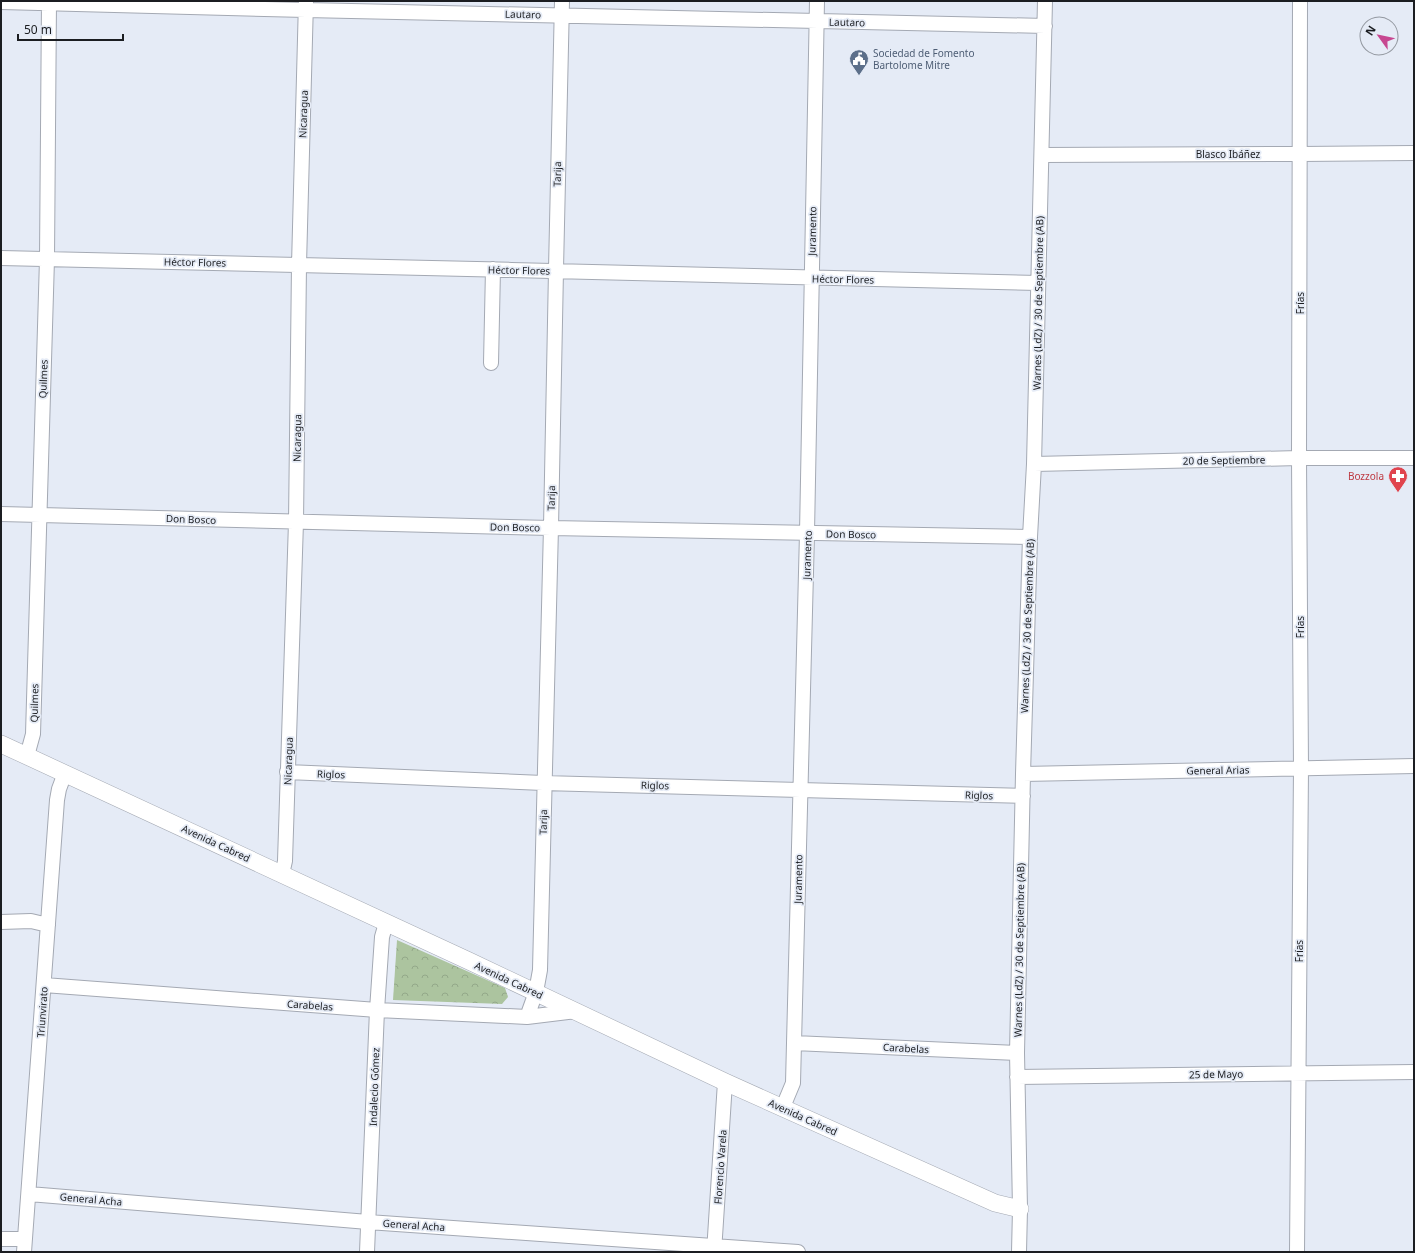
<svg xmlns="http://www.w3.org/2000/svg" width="1415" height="1253" font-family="'Noto Sans',sans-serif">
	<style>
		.park { fill: url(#park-crowns) }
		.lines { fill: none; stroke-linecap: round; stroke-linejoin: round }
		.minor-casing { stroke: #a4a9b3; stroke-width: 16 }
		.tertiary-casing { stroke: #a4a9b3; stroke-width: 18 }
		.minor { stroke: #fff; stroke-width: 14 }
		.tertiary { stroke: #fff; stroke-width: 17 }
		.labels { text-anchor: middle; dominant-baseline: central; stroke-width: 3.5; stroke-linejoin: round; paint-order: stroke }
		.street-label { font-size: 10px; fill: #1b1d21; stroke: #e5ebf6 }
		.service-label { font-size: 10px; fill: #4e5e75; stroke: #e5ebf6; text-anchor: start }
		.health-label { font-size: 10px; fill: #be3a42; stroke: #e5ebf6; text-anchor: end }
	</style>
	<defs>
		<pattern id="park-crowns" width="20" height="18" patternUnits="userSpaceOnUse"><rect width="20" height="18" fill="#acc49f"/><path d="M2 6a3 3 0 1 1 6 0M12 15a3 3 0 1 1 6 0" fill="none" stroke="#93a889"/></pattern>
	</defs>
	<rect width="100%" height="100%" fill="#e5ebf6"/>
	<path class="park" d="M397,940l108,48 3,9 -6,7 -109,-4z"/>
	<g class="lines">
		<g class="minor-casing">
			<path id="minor" d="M1,2l305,8 739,16
				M1042,155l258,-1 114,-1
				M1,258c346,6 691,18 1037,25
				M491,363l2,-94
				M1034,464l265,-6h115
				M1,514l550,14 479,9
				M27,756l6,-22 14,-475 2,-258
				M287,772l256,11 480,13
				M1023,774l391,-8
				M282,874l3,-13 11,-339 3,-257 7,-264
				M1,922l30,-1 17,4
				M44,985l333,25 150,7 49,-6
				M527,1017l9,-25 4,-22c3,-148 8,-295 11,-443 4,-175 6,-351 11,-526
				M794,1043l223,10
				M1017,1077l397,-5
				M783,1107l10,-24 1,-40 13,-510 10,-532
				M29,1194l339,28 430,30
				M1,1239h24
				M24,1252l33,-452 2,-11 6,-16
				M367,1252l10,-242 5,-73 4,-14
				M714,1252l11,-170
				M1019,1252l1,-43 -3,-156 6,-279 7,-237 4,-73 11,-463
				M1297,1252l4,-484 -2,-310 1,-457"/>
		</g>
		<g class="tertiary-casing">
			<path id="tertiary" d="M1,744l468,217 256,121 270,121 25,6"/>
		</g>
		<use href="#minor" class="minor"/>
		<use href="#tertiary" class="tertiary"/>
	</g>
	<defs>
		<g id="civic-pin" transform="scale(1)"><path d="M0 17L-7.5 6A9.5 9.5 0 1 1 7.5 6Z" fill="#5c6f8a" stroke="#e5ebf6"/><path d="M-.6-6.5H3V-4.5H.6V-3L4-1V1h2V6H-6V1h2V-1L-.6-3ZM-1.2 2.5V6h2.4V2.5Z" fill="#fff"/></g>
		<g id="pharmacy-pin" transform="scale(1)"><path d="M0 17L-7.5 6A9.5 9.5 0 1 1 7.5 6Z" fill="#e0444e" stroke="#e5ebf6"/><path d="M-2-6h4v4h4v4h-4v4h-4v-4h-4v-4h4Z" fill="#fff"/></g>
	</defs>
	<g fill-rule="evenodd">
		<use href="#civic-pin" x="859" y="59"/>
		<use href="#pharmacy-pin" x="1398" y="476"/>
	</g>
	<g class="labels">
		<g class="street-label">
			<text transform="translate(523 14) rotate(1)">Lautaro</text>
			<text transform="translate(847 22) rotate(1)">Lautaro</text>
			<text transform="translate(303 114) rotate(-88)">Nicaragua</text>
			<text x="1228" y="154">Blasco Ibáñez</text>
			<text transform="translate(557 174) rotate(-89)">Tarija</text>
			<text transform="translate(812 231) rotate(-89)">Juramento</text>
			<text transform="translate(195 262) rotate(1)">Héctor Flores</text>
			<text transform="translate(519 270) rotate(1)">Héctor Flores</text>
			<text transform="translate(843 279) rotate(1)">Héctor Flores</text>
			<text transform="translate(1038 303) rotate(-89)">Warnes (LdZ) / 30 de Septiembre (AB)</text>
			<text transform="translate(1300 303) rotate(-90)">Frías</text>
			<text transform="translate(43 379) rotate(-88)">Quilmes</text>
			<text transform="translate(297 438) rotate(-89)">Nicaragua</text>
			<text transform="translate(1224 460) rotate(-1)">20 de Septiembre</text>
			<text transform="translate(551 498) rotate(-89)">Tarija</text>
			<text transform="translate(191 519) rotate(2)">Don Bosco</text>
			<text transform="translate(515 527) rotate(1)">Don Bosco</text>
			<text transform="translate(851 534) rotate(1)">Don Bosco</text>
			<text transform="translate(807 555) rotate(-88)">Juramento</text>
			<text transform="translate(1027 626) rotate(-88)">Warnes (LdZ) / 30 de Septiembre (AB)</text>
			<text transform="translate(1300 627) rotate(-90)">Frías</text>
			<text transform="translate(34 703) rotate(-89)">Quilmes</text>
			<text transform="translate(288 761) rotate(-88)">Nicaragua</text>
			<text transform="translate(1218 770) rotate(-1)">General Arias</text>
			<text transform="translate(331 774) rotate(2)">Riglos</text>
			<text transform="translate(655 785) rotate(1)">Riglos</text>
			<text transform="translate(979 795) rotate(2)">Riglos</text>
			<text transform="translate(543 822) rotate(-89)">Tarija</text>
			<text transform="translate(216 843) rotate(25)">Avenida Cabred</text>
			<text transform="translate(798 879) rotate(-89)">Juramento</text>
			<text transform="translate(1019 950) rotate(-89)">Warnes (LdZ) / 30 de Septiembre (AB)</text>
			<text transform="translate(1299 951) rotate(-90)">Frías</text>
			<text transform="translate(509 980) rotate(25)">Avenida Cabred</text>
			<text transform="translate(310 1005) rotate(4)">Carabelas</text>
			<text transform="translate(42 1012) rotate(-86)">Triunvirato</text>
			<text transform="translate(906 1048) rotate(3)">Carabelas</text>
			<text transform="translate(1216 1074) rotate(-1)">25 de Mayo</text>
			<text transform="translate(374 1087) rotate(-88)">Indalecio Gómez</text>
			<text transform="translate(803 1117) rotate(24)">Avenida Cabred</text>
			<text transform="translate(720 1167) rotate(-86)">Florencio Varela</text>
			<text transform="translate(91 1199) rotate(5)">General Acha</text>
			<text transform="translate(414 1225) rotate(4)">General Acha</text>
		</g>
		<g class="service-label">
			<text x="873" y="53">Sociedad de Fomento<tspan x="873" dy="12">Bartolome Mitre</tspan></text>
		</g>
		<g class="health-label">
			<text x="1384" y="476">Bozzola</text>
		</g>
	</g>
	<rect width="1415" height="1253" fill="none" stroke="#1b1d21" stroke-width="4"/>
	<g transform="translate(1379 36) rotate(303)"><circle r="19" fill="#e5ebf6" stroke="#9499a1"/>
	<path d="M0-3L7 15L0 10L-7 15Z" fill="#c74791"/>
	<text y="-6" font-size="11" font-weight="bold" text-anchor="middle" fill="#1b1d21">N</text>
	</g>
	<path d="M18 34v6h105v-6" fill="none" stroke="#1b1d21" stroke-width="2"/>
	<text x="24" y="34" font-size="12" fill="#1b1d21" stroke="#e5ebf6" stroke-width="3" paint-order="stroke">50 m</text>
</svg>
